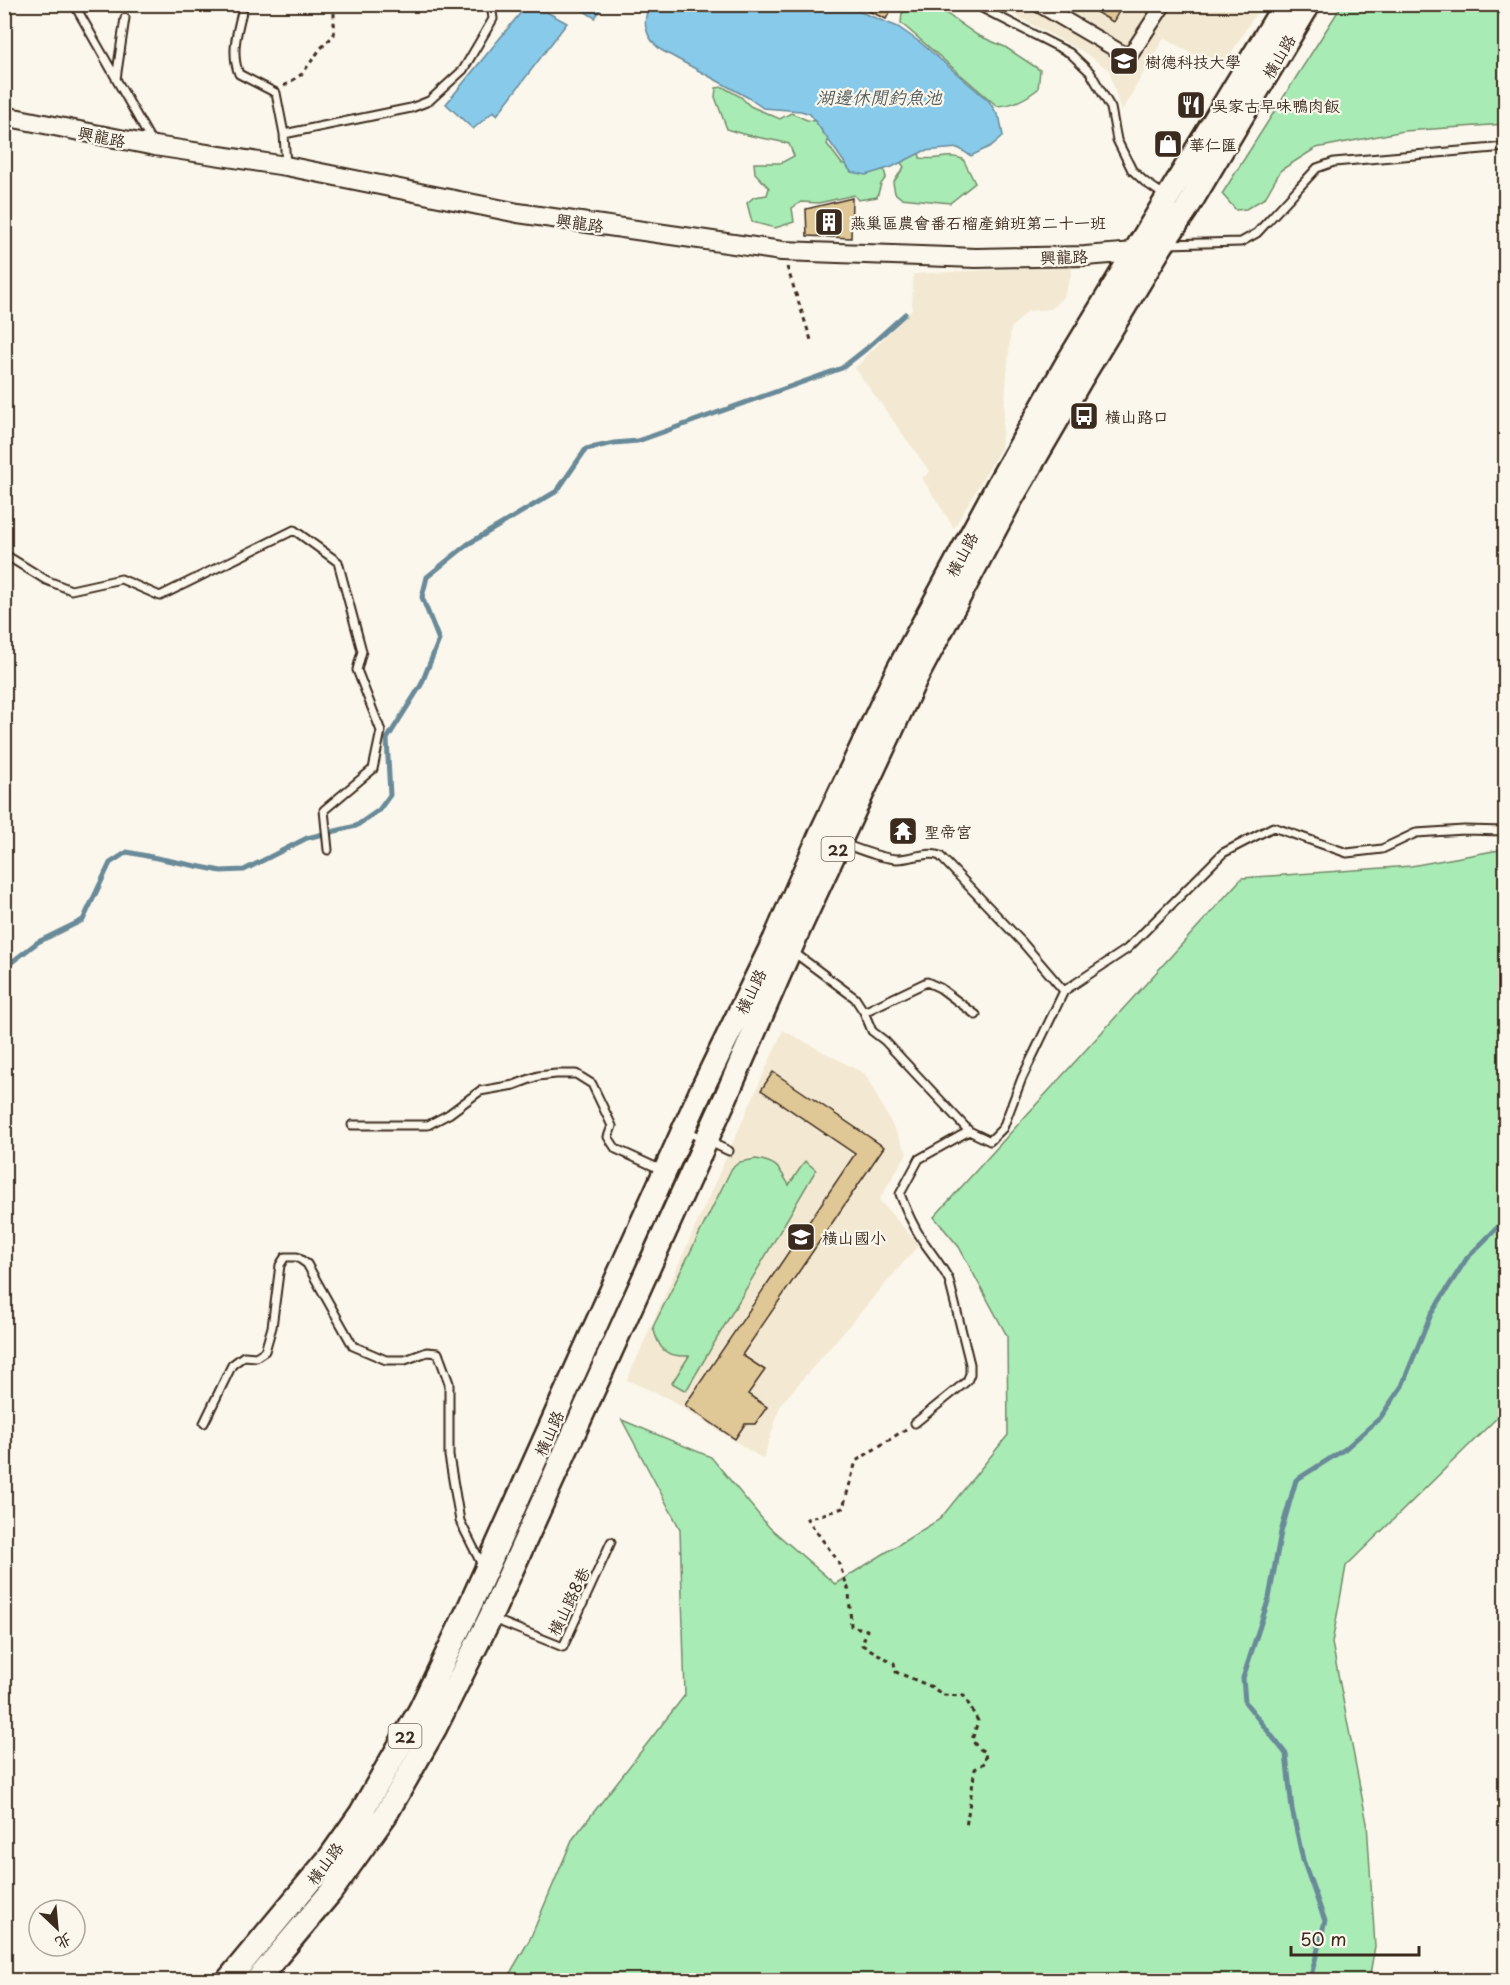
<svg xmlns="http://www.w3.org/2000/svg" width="1510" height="1985" font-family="'Playpen Sans','LXGW WenKai TC',sans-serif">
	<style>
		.built { fill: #f3e9d2 }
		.green { fill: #a9ebb4; stroke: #728a69; stroke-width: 1.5 }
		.water { fill: #88cae9; stroke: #698a98; stroke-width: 1.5 }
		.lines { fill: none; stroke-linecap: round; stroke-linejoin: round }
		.stream { stroke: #698a98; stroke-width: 5 }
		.building { fill: #dfc796; stroke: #3b2a1e; stroke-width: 1.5 }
		.service-casing { stroke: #3b2a1e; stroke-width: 11 }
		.minor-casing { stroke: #3b2a1e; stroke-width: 18 }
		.tertiary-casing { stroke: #3b2a1e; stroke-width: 22 }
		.primary-casing { stroke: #3b2a1e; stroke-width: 27 }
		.path { stroke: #3b2a1e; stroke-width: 3; stroke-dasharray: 4.5 4.5; stroke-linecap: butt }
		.service { stroke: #fbf7ec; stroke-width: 7 }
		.minor { stroke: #fbf7ec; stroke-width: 14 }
		.tertiary { stroke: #fbf7ec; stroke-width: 18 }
		.primary { stroke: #fbf7ec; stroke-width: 22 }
		.labels { text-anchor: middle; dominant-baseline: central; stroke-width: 4.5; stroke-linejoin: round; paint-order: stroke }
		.shield { fill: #fbf7ec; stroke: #75685c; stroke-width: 1.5 }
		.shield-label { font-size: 15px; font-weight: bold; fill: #3b2a1e }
		.street-label { font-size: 16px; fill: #3b2a1e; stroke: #fbf7ec }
		.poi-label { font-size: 16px; fill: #3b2a1e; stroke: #fbf7ec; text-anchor: start }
		.water-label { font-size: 18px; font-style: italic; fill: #525a5b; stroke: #fbf7ec }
	</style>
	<rect width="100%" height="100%" fill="#fbf7ec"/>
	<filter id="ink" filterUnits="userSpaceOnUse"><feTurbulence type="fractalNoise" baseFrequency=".0167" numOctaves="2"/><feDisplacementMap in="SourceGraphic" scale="12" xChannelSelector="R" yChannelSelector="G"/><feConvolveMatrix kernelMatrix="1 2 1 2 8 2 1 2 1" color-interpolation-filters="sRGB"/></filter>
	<g filter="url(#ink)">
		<path class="built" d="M996,5h265l-40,65 -57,-32 -43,74 -12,-42 -24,-17z
			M1071,266l1,6 -8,24 -13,13 -23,2 -17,17 -10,120 -47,80 -32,-50 8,-6 -75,-104 57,-59 1,-35z
			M783,1030l82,44 42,79 -28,47 40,45 -138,159 -18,55 -94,-60 -42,-19z"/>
		<path class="green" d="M923,4l11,1 43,30 28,12 35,23 -2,19c-13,10 -24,16 -41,17l-96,-83 1,-10z
			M1342,5h163v119l-101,7 -88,17 -35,22 -16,28 -19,11 -10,1 -14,-16z
			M723,87l18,10 9,9 30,13 11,-6 16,7 16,2 7,13 -3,9 15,20 41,2 3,11 -5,7 -4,13 -19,3 -4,-5 -35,8 -18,-1 -9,6 2,14 -19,6 -23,-6 -5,-19 7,-6 13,-2 2,-7 -14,-15 -1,-10h27l13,-7 -5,-12c-20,-6 -42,-7 -62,-15l-12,-32 1,-9z
			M918,144l2,14c18,3 26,-5 43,1l12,24 -25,20 -49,-5 -6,-5 -2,-10 11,-16 -7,-10z
			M1505,849v561l-159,156 -14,77 35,180 8,123 -6,34h-863l24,-41 42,-99 113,-145 -5,-166 -58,-109 89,37 58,70 66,57 105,-65 68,-84 -1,-99 -48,-89 -25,-30 308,-339 169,-12z
			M756,1159c21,3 23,9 33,26l16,-24 11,9 -130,221 -14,-8 17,-27c-24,1 -30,-6 -36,-29l79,-159 8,-6z"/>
		<path class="water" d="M527,5h7l33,18 -70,92 -3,-4 -21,18 -27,-25z
			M574,5h29l-8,13z
			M651,5h192l55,22 23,16 68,58 11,18 3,17 -12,10 -20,10 -13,-8 -34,3 -32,16 -26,8 -15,-3 -41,-58 -9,-3 -38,-3 -16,-11 -86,-47c-15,-12 -21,-29 -10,-45z"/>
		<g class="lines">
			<path class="stream" d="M4,968l34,-26 45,-22 27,-57 17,-11 94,19 23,-1 63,-32 49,-12 23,-16 11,-15 -3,-56 34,-54 18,-45 -17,-43 5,-20 41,-33 89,-53 29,-42 28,-6 24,-2 204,-73 24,-19 39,-35
				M1310,1980l15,-59 -22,-61 -11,-51 -6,-55 -41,-52 -2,-24 26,-80 12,-66 15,-52 49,-31 35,-31 22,-32 29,-72 36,-56 39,-39"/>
		</g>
		<path class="building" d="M853,4h41l-8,15z
			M1082,4h41l-10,18z
			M852,198l-1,40 -44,-2 -1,-27z
			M773,1072l111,75 -142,208 23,15 -17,24 19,13 -12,17h-10l-10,15 -50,-34 170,-251 -94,-64z"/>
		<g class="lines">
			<g class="service-casing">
				<path id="service" d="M74,4l42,74
					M244,4c-6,24 -14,48 -5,70l37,19 8,41 2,32
					M974,4l96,49 20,19 21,36 6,32 15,30 13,12 19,13
					M125,18l-9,61 37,65
					M284,134l127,-26 18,-7 34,-31 30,-51 -2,-15
					M1167,244l74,-2 16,-9 60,-65 17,-6 172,-15
					M4,554l42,26 25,10 50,-11 39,17 134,-66 44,32 24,89 -5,19 24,61 -8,38 -49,41 4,40
					M841,843c18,6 37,15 56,16 15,0 29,-8 43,-3l82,86 42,49
					M792,951l63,47 9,14 8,19 13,10 84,90 21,10 13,-13 19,-50 42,-87 63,-42 96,-96 50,-26 74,26 35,-4 34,-16 48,-3 42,1
					M864,1012l63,-30 13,6 36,27
					M352,1125h76l21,-11 31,-23 34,-6 24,-9 18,-2h20l16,10 20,42 -4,11 8,12 46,21
					M686,1131l43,20
					M204,1423l28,-58 12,-9 12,1 9,-6 7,-24 8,-62 5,-8h12l10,7 46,82 33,14h19l22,-8 11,1 11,30v73l11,65 22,44
					M915,1423l52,-42 3,-7v-10l-21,-84c-7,-14 -17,-26 -26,-39 -10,-15 -17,-31 -23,-47l19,-35 50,-28
					M493,1619l70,28 48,-105"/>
			</g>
			<g class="minor-casing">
				<path id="minor" d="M1038,4l91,53 35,-53"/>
			</g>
			<g class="tertiary-casing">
				<path id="tertiary" d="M4,116l151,30 131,20 232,47 264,38 194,7 109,-2 50,-4 10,-3"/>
			</g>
			<g class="primary-casing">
				<path id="primary" d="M228,1980l102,-123 31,-44 59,-103 48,-100 233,-519 74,-152 46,-106 77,-163 101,-187 67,-118 219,-361
					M257,1980l73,-87 55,-77 50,-88 55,-110 235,-519 74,-170 116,-249 95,-179 71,-122 81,-134 24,-35 123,-206"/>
			</g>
			<path class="path" d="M284,86l18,-12 19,-26 13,-13v-31
				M787,267l25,76
				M906,1429l-50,32 -13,47 -36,11 31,42 11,30 2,35 16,4 -5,15 32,18 2,9 36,15 11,8 21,1 14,25 -6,19 6,8 7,4 1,10 -11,7 -9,58"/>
			<use href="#service" class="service"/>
			<use href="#minor" class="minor"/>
			<use href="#tertiary" class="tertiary"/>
			<use href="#primary" class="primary"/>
		</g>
	</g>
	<defs>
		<g id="university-square" transform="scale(1.5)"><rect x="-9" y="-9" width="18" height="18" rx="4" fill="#3b2a1e" stroke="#fbf7ec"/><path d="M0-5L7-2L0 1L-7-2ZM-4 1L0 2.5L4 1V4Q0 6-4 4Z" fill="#fff"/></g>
		<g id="restaurant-square" transform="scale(1.5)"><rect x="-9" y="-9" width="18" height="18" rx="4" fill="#3b2a1e" stroke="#fbf7ec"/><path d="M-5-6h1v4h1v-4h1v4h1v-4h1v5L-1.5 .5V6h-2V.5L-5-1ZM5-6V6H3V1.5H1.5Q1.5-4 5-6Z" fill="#fff"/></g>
		<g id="shop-square" transform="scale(1.5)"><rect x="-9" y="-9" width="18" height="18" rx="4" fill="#3b2a1e" stroke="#fbf7ec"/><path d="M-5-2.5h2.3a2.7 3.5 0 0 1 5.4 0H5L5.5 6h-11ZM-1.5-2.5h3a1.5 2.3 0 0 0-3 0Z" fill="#fff"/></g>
		<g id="building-square" transform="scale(1.5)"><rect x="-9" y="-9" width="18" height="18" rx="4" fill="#3b2a1e" stroke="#fbf7ec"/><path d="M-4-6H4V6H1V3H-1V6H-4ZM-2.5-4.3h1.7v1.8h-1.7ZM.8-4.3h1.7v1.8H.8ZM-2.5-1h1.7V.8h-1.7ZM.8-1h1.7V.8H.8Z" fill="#fff"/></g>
		<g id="bus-square" transform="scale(1.5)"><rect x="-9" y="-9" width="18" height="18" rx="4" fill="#3b2a1e" stroke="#fbf7ec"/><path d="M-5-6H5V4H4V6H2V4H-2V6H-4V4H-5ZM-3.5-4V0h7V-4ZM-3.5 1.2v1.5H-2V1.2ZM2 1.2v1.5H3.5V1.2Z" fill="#fff"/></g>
		<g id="temple-square" transform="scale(1.5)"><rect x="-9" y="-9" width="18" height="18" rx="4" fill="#3b2a1e" stroke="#fbf7ec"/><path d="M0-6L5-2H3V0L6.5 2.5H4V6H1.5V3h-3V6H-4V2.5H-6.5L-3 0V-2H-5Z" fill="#fff"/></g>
		<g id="school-square" transform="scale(1.5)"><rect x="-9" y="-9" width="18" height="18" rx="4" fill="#3b2a1e" stroke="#fbf7ec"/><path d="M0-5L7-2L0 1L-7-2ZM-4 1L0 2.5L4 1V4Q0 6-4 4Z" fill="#fff"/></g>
	</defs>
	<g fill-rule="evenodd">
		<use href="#university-square" x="1124" y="61"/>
		<use href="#restaurant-square" x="1191" y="105"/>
		<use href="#shop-square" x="1168" y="144"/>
		<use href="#building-square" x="829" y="222"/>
		<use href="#bus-square" x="1084" y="416"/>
		<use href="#temple-square" x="903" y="831"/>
		<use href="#school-square" x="801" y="1237"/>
	</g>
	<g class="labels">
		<g class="shield">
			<rect x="821.5" y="837" width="33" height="24" rx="4.5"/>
			<rect x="388.5" y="1724" width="33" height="24" rx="4.5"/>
		</g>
		<g class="shield-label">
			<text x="838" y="849">22</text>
			<text x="405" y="1736">22</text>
		</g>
		<g class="street-label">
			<text transform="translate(1278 56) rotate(-59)">橫山路</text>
			<text transform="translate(102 136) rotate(11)">興龍路</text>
			<text transform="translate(580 222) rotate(8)">興龍路</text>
			<text transform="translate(1064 256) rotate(-2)">興龍路</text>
			<text transform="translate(961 554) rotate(-62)">橫山路</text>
			<text transform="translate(750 991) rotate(-64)">橫山路</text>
			<text transform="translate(548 1433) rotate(-66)">橫山路</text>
			<text transform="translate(568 1601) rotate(-64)">橫山路8巷</text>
			<text transform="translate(324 1863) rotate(-53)">橫山路</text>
		</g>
		<g class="poi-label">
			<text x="1145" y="61">樹德科技大學</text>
			<text x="1212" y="105">吳家古早味鴨肉飯</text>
			<text x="1189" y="144">華仁匯</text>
			<text x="850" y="222">燕巢區農會番石榴產銷班第二十一班</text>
			<text x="1105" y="416">橫山路口</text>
			<text x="924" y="831">聖帝宮</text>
			<text x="822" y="1237">橫山國小</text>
		</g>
		<g class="water-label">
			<text x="879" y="96">湖邊休閒釣魚池</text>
		</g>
	</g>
	<rect width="1510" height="1985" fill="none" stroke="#fbf7ec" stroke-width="24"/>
	<rect x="12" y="12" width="1486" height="1961" fill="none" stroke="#3b2a1e" stroke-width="2" filter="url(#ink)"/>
	<g transform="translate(57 1928) rotate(154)"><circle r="28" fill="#fbf7ec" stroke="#aea59a" stroke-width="1.5"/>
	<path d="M0-4.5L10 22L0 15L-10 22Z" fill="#3b2a1e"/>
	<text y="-9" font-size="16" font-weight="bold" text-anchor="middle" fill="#3b2a1e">北</text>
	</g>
	<path d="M1291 1946v9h128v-9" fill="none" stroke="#3b2a1e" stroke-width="3"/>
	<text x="1300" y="1946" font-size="18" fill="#3b2a1e" stroke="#fbf7ec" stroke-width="4.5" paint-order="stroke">50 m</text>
</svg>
